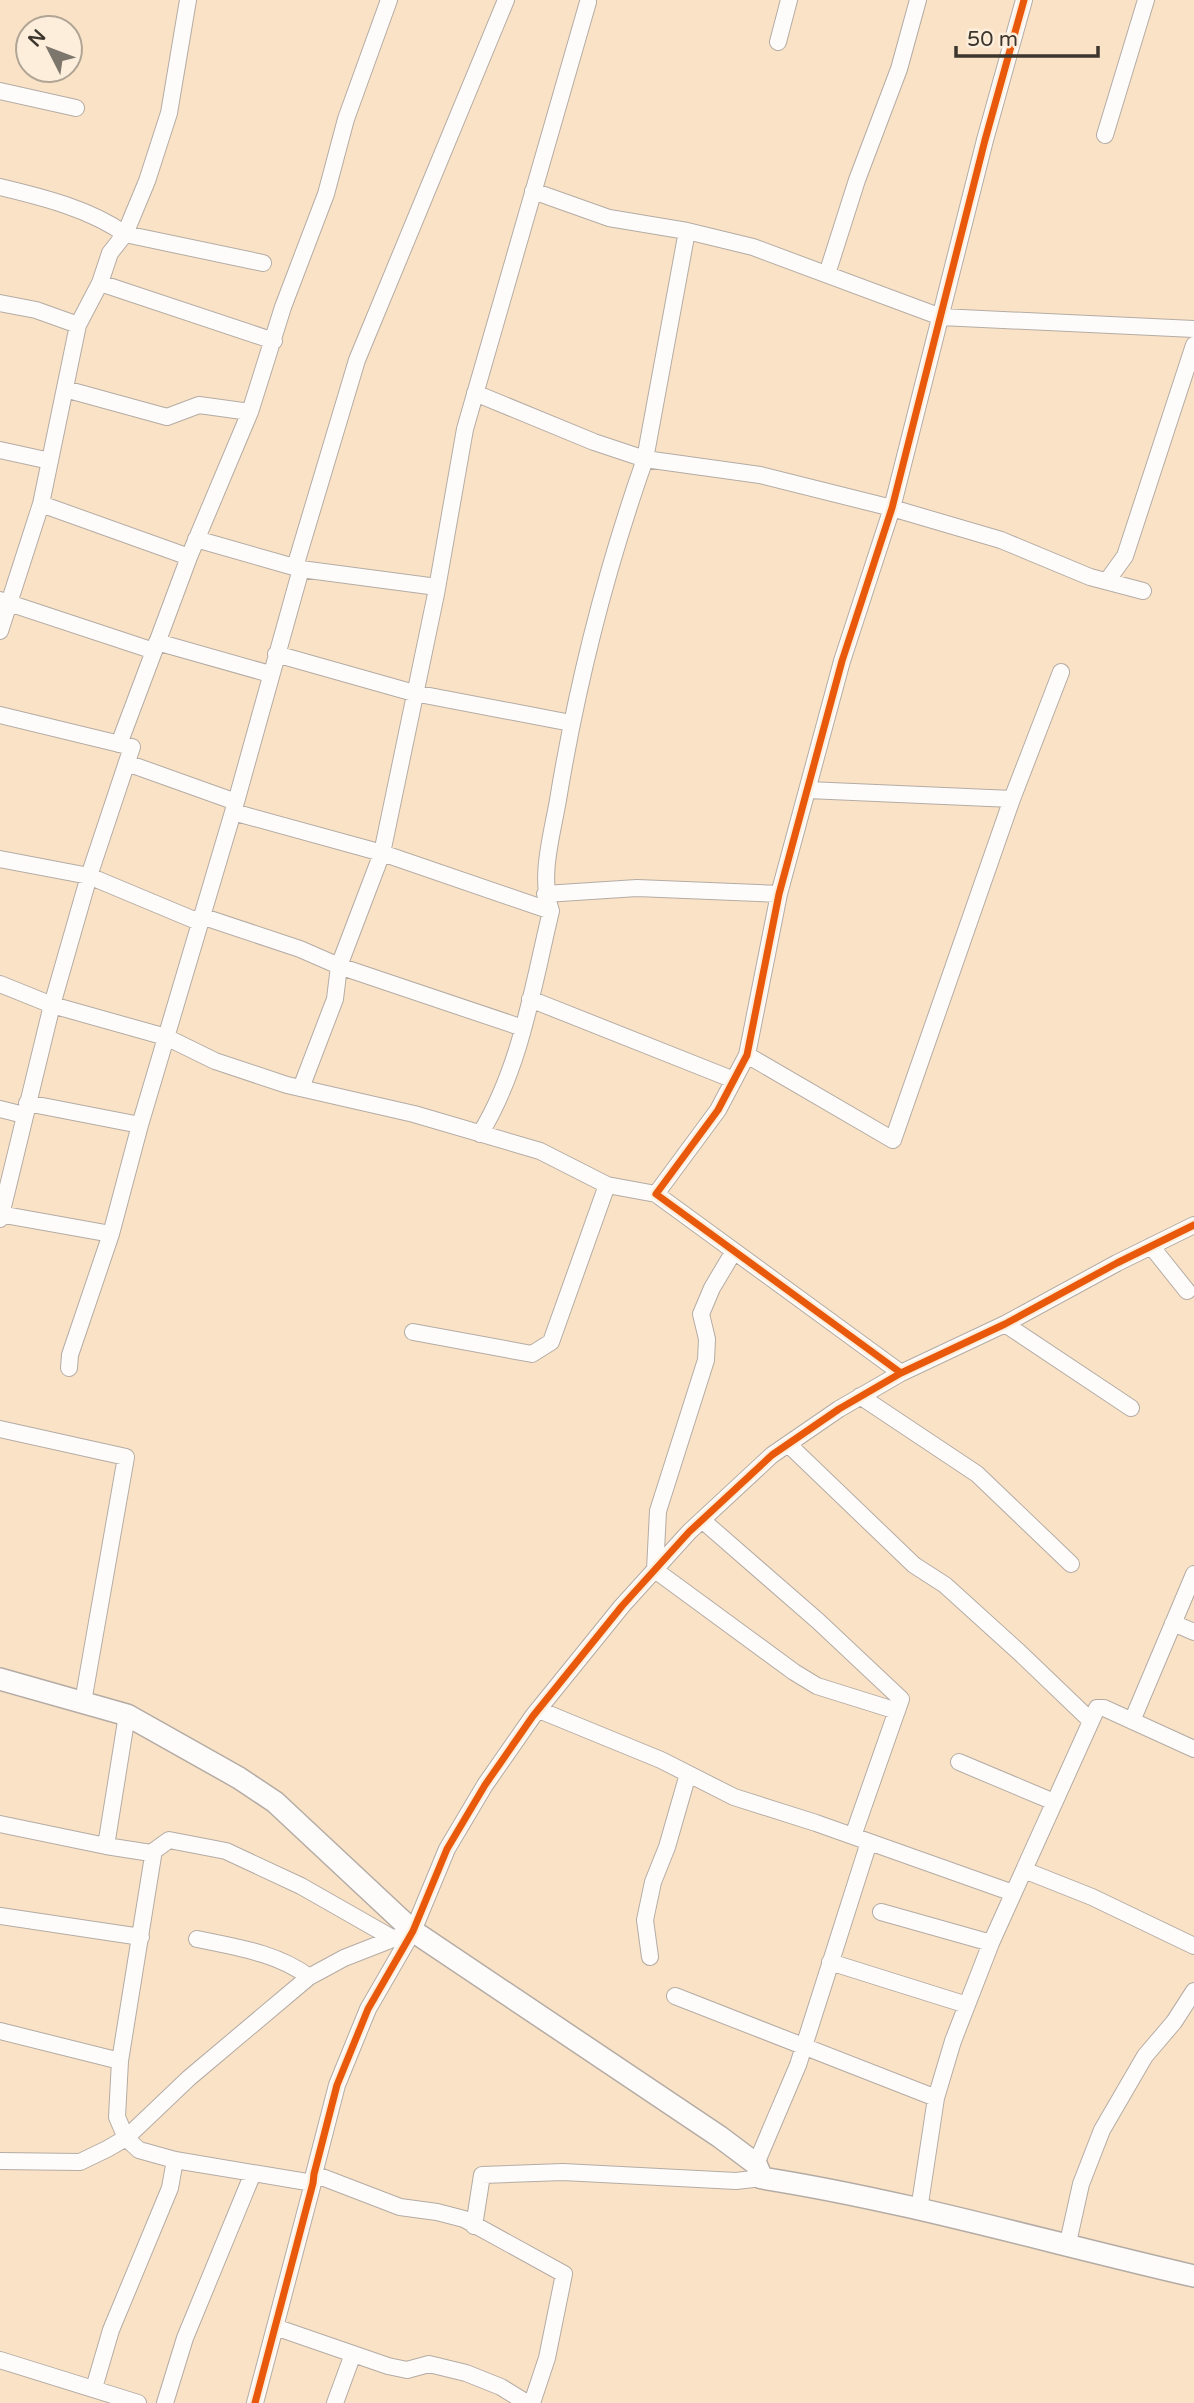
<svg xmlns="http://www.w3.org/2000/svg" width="1194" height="2403" font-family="'Varela Round',sans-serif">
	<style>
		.green { fill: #fae2c6; fill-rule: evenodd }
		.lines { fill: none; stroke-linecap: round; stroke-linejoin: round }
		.minor-casing { stroke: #b4aca4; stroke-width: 18 }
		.tertiary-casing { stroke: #b4aca4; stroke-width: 24 }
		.minor { stroke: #fefcfb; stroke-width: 16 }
		.tertiary { stroke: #fefcfb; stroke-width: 21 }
		.cycleway-casing { stroke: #fdeddb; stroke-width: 11 }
		.cycleway { stroke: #e8590c; stroke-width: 7 }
	</style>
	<rect width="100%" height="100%" fill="#f5ece3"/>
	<path class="green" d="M0,0h1194v2403h-1194zM28,28h42v42h-42z"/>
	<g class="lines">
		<g class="minor-casing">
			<path id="minor" d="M778,42l11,-42
				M0,91l76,17
				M1105,135l41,-135
				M0,187c42,10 90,22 125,47l138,29
				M533,191l76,27 78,13 66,16 188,70 253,12
				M827,274l30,-94 42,-111 19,-69
				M100,283l174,58
				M0,303l36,7 42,15
				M65,389l102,28 32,-12 51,7
				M475,393l119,49 51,17 42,-228
				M0,450l50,11
				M41,504l148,53
				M196,539l105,30 136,18
				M295,567l62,-207 149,-360
				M1107,581l18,-25 69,-211
				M0,600l154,51 35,-94 61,-145 33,-105 43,-113 20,-75 43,-119
				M0,631l41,-127 37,-179 22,-42 10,-30 15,-19 22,-53 22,-68 19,-113
				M157,642l113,32
				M276,654l138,39 157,30
				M0,715l132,32 -43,129 -37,129 -52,214
				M119,744l35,-93
				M127,763l109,39
				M1012,799l49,-127
				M233,812l149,41 169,58
				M0,859l89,17 110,46
				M545,894l92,-6 142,6
				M201,916l99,33 39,17 184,62
				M0,984l52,21 114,32 49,24 72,24 127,29 126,37 67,34 49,9
				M530,999l204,81
				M747,1055l146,85 119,-341 -204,-9
				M301,1088l34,-89 4,-33 43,-113 54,-259 29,-165 123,-427
				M27,1103l113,22
				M0,1109l24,6
				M480,1134c41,-67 53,-148 71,-223 -12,-34 1,-76 7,-111 19,-116 48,-230 87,-341l115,16 132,33 109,32 89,37 53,14
				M0,1214l111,20 29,-109 96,-323 65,-233
				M1151,1246l36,45
				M734,1251l-22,37 -11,26 6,25 -1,21 -48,151 -3,59 139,102 23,14 80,25
				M1005,1324l126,84
				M413,1332l119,22 19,-12 56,-157
				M69,1368l1,-13 41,-121
				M901,1373l-245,-179 62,-84 29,-55 32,-161 63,-233 50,-153 93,-368 39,-140
				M860,1396l117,78 94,90
				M0,1429l126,28 -43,245
				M788,1444l126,121 31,20 74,67 72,69
				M702,1520l116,101 83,78 -48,137
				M1173,1623l21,9
				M539,1710l122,50 73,37 82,26 197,70
				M127,1715l-21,131 45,7 2,3 -33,205 -3,56 9,21 13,12 36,10 138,23
				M1132,1721l62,-147
				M959,1762l95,40
				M0,1824l106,22
				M151,1853l18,-13 57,11 75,35 93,53
				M1024,1870l68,27 102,49
				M881,1912l110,31
				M0,1916l141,21
				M197,1939c38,8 81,14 112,38
				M650,1957l-5,-37 8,-38 14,-35 21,-73
				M830,1962l137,43
				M675,1996l261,102
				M0,2031l120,30
				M0,2161l80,1 27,-13 19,-11 63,-60 120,-101 35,-19 69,-27
				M756,2164l42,-99 71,-223
				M314,2174l86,33 37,5 27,7 100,55 -17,84 -15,45
				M919,2210l17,-112 17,-57 38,-98 106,-235h7l90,41
				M474,2226l8,-51 81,-3 173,9 26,-3
				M1067,2247l14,-63 21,-54 43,-74 29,-34 20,-31
				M275,2327l113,39 19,4 22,-6 37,9 35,14 26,16
				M0,2360l138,43
				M94,2388l17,-58 59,-142 5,-28
				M165,2403l20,-65 68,-165
				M255,2403l58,-220 1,-9 23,-89 31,-76 45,-78 34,-82 38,-64 48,-69 89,-110 67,-74 83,-77 67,-46 62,-36 104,-49 112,-61 77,-38
				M335,2403l18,-49"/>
		</g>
		<g class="tertiary-casing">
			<path id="tertiary" d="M0,1679l127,36 112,63 36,24 138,129 307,206 36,27 6,14c146,23 288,65 432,98"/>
		</g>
		<use href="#minor" class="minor"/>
		<use href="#tertiary" class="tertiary"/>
		<g class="cycleway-casing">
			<path id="cycleway" d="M901,1373l-245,-179 62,-84 29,-55 32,-161 63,-233 50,-153 93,-368 39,-140
				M255,2403l58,-220 1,-9 23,-89 31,-76 45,-78 34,-82 38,-64 48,-69 89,-110 67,-74 83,-77 67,-46 62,-36 104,-49 112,-61 77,-38"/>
		</g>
		<use href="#cycleway" class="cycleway"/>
	</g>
	<g transform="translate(49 49) rotate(312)"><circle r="33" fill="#fdeddb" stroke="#b0a495" stroke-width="2"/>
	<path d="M0-5L12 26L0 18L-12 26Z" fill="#7d766d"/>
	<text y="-10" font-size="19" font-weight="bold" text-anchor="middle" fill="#3d362d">N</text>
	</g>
	<path d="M956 46v10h142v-10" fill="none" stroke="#3d362d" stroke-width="3.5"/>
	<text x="967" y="46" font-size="21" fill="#3d362d" stroke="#fdeddb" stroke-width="5" paint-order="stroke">50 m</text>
</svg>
